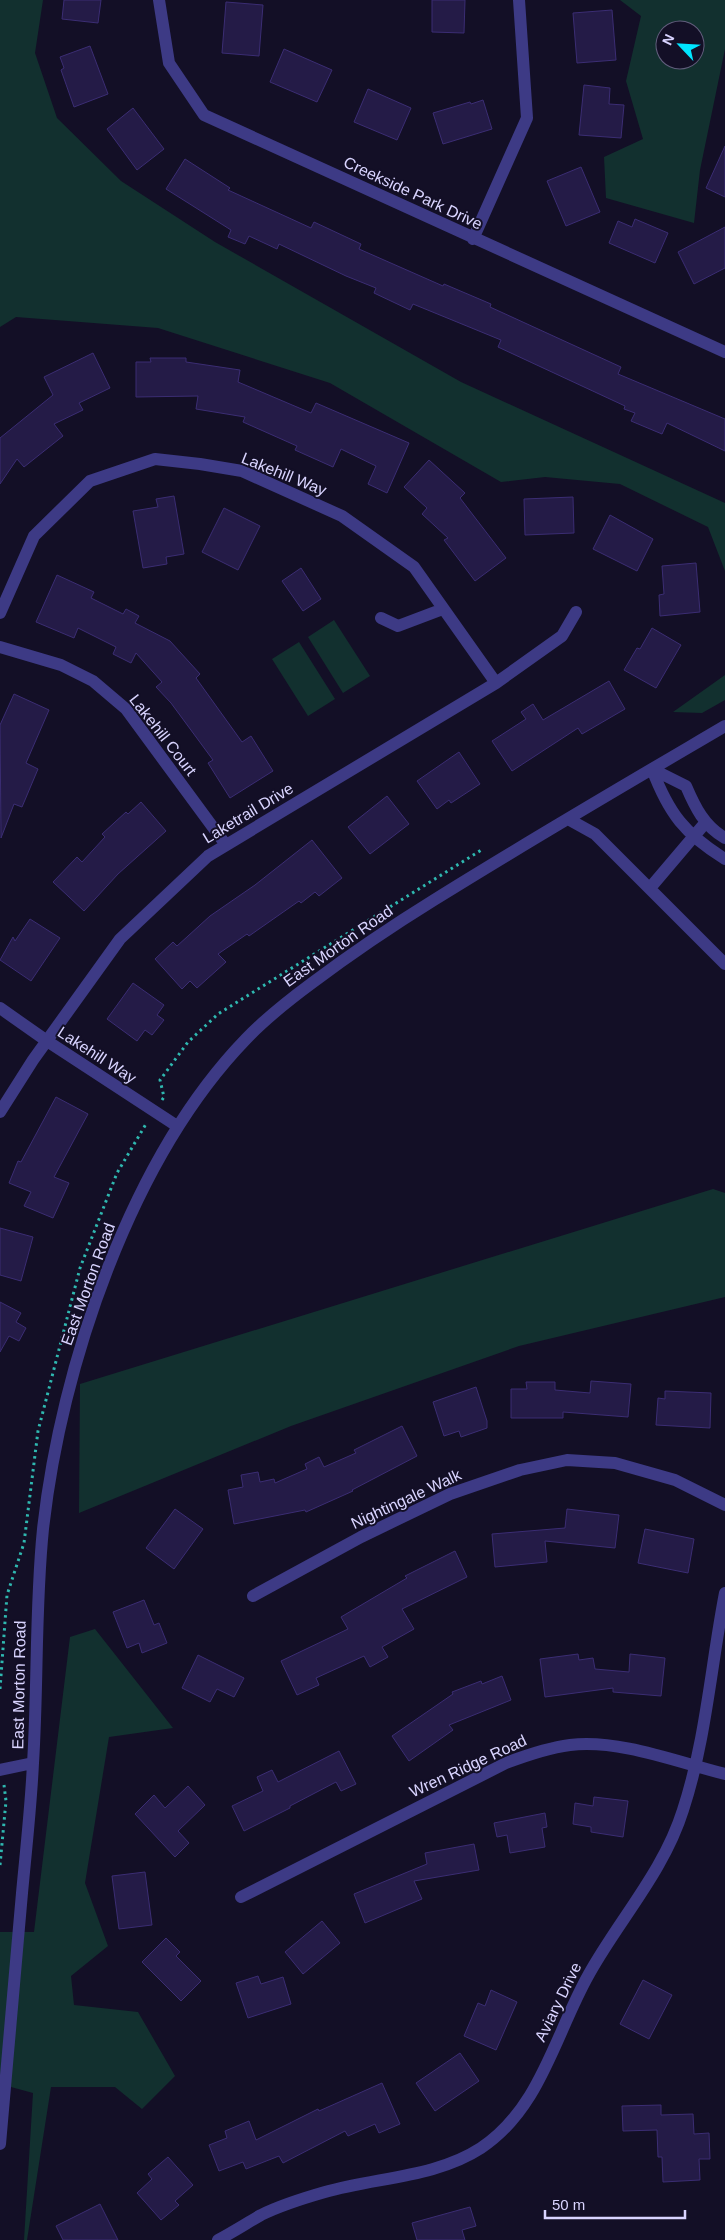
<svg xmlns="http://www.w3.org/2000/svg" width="725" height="2240" font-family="Arial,sans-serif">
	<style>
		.green { fill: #12302f; fill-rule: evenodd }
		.building { fill: #241b47; stroke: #3b2d73 }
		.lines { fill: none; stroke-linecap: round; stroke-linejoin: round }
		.path { stroke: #2fb8b0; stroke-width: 3; stroke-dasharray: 2.5 4; stroke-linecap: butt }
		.minor { stroke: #3d3a85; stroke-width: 12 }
		.labels { text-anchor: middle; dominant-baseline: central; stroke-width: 4; stroke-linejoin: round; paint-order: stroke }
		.street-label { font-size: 16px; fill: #d9d4ff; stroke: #130f26 }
	</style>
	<rect width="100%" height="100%" fill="#130f26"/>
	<path class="green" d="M0,0h43l-8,53 22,65 64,63 94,61 246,140 264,121v68l-17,-44 -88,-43 -75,-7 -44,5 -171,-99 -172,-55 -142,-11 -16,10z
		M620,0h105v49l-25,121 -6,53 -88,-25 -2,-41 39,-18 -17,-58 15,-65zM665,30h30v30h-30z
		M334,620l36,56 -27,17 -35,-56z
		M299,642l36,57 -27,17 -36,-57z
		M725,675v25l-23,13 -29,-1z
		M713,1189l12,4v104l-206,49 -228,80 -212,87 1,-129z
		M95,1629l78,99 -64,9 -24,146 23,63 -37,30 3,29 64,7 37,64 -33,33 -27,-22h-64l-24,153h-3l9,-147 -33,-9v-152h34l36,-295z"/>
	<path class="building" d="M64,0h37l-3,23 -36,-4z
		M432,0h33l-1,33 -32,-1z
		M226,2l37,3 -4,51 -37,-3z
		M612,10l4,50 -39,3 -4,-50z
		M90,46l18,48 -34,13 -13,-37 3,-2 -4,-11z
		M284,49l48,21 -15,32 -47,-20z
		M584,85l26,3 -1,16 15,1 -3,33 -42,-3z
		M368,89l43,19 -14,32 -43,-18z
		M483,100l9,29 -49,15 -10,-31 37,-11 1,2z
		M133,108l31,41 -27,21 -30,-41z
		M725,146v51l-19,-9z
		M185,159l45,29 -2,2 83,38 3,-6 47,22 -2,5 84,37 1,-2 47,20 -1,3 131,60 -3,7 107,45v32l-58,-28 -5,11 -31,-13 4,-8 -11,-4 1,-3 -127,-59 3,-7 -88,-36 -3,6 -36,-17 2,-5 -30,-12 -67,-32 -2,5 -28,-13 -4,8 -17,-7 3,-7 -65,-41z
		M581,167l19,45 -34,14 -19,-45z
		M635,219l33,14 -13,30 -46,-20 9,-22 14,6z
		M725,227v41l-31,16 -16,-32z
		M93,353l17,35 -31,15 4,7 -29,14 9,12 -39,31 -7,-8 -17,25v-46l53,-43 -9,-18z
		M150,358h36v4l54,8 -2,12 73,31 5,-10 93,40 -22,50 -19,-9 8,-18 -35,-17 -8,18 -38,-17 2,-4 -54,-24 2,-5 -49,-8 2,-13 -62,1v-35h15z
		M429,460l36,33 -5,5 46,60 -31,23 -31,-41 4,-2 -26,-24 5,-6 -23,-21z
		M174,496l10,58 -18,3 1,7 -24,4 -10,-57 25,-4 -2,-8z
		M573,497l1,36 -49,2 -1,-36z
		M224,508l36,18 -22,44 -36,-18z
		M610,515l43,24 -16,32 -44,-22z
		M696,563l4,49 -40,4 -1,-21 5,-1 -2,-28z
		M301,568l20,31 -18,12 -21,-30z
		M57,575l37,17 -3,6 32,16 3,-5 13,7 -4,7 35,18 30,33 -4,4 46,64 9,-6 22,35 -43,27 -22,-35 5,-3 -42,-57 -15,-16 6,-5 -26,-29 -5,10 -18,-9 3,-7 -38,-19 -4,10 -38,-16z
		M652,628l29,17 -25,43 -32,-18 13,-22 3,1z
		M609,681l16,28 -43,25 -4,-6 -66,43 -20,-30 34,-22 -5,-7 12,-8 10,16z
		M14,694l35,16 -23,53 12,6 -16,38 -8,-3 -13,34 -1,-113z
		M459,752l21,32 -29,19 -2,-3 -12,9 -20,-28z
		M387,796l22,28 -39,30 -22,-27z
		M141,802l25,29 -48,43 -34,37 -31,-29 24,-25 5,5 23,-25 -3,-3 24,-22 2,2z
		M312,840l30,38 -23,18 -4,-4 -14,11 -2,-2 -50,35 -2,-2 -29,20 8,8 -29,26 -7,-7 -8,8 -27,-30 18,-17 4,4 33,-30 45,-31z
		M30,919l30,19 -29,43 -31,-21 13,-23 2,4z
		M133,983l31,22 -7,10 7,5 -12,15 -7,-5 -8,11 -30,-22z
		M56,1097l32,17 -34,63 15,6 -16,35 -29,-12 7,-14 -22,-9 9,-22 3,1z
		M0,1228l33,9 -12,44 -21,-6z
		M0,1302l21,11 -5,9 10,6 -7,13 -10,-5 -9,16z
		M591,1381l40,3 -3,33 -65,-5v6h-52v-29h16l-1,-7h29v8l35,3z
		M476,1387l11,34v7l-26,9 -2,-6 -15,5 -11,-34z
		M665,1391l46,2 -1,35 -54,-3 2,-27 7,1z
		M402,1426l15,30 -65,34 1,1 -47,21 -1,-2 -71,14 -6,-34 15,-3 -2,-12 17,-3 2,10 14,-3 1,4 32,-14 -2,-5 14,-7 5,10 32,-14 -2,-3z
		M175,1509l28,20 -29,40 -28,-21z
		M567,1509l52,6 -4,33 -70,-7 2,21 -52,5 -3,-33 73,-6z
		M645,1529l49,10 -6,34 -50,-10z
		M455,1551l12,26 -65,32 12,20 -32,18 6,10 -18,10 -6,-11 -48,22 3,7 -22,10 -16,-34 67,-32 -7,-12 66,-39 -2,-2z
		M144,1600l10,25 5,-2 8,20 -25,10 -3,-10 -12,5 -14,-36z
		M578,1654l1,6 14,-2 2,11 34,3 1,-18 35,4 -4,38 -48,-4v-4l-68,9 -5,-38z
		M198,1655l46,23 -10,19 -17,-8 -7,13 -28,-14z
		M502,1676l9,24 -62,25 4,5 -44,31 -17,-25 61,-42 -1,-2 29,-11 1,3z
		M339,1751l17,33 -15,7 -5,-9 -46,24v2l-46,23 -12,-25 31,-15 -6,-14 15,-7 6,12z
		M188,1786l17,19 -27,26 11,12 -14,14 -40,-43 19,-19 11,13z
		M594,1797l34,4 -5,36 -32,-5v-5l-18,-3 2,-21 18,3z
		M545,1813l2,14 -5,1 3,19 -35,6 -3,-18 -10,2 -3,-14z
		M474,1844l5,26 -65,11 8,18 -57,24 -11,-29 73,-30 -2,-11z
		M145,1872l7,53 -33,4 -7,-53z
		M322,1921l18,22 -37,31 -18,-22z
		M166,1938l14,14 -4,4 25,25 -20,20 -39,-39z
		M258,1976l3,8 22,-7 8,27 -43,14 -12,-35z
		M643,1980l29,15 -23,44 -29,-15z
		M491,1990l26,12 -21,48 -32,-14 14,-33 7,3z
		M460,2053l19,28 -44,30 -19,-28z
		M382,2083l18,41 -21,9 -4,-9 -27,12 -3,-5 -62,32 -4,-7 -33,13 -3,-7 -24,9 -10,-26 18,-7 -2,-7 24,-10 7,19 62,-31 1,2z
		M661,2105v10l32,-1 1,20 15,-1 1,26h-11l1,21 -37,2 -1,-25h-4l-1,-27 -34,1 -1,-25z
		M168,2157l25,28 -18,16 4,4 -18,15 -24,-27 15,-14 -4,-5z
		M100,2204l18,36h-55l-7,-14z
		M470,2207l6,19 -14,4 3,10h-48l-5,-17z"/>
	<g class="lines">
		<path class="path" d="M162,1100l2,-3 -4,-17 28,-38 30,-28 265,-165
			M0,1689l7,-94 17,-52 14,-112 42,-163 37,-95 29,-49
			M0,1865l6,-64 -2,-16"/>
		<path class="minor" d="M159,0l10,63 35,52 521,237
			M473,239l54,-121 -8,-118
			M0,613l34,-77 56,-55 65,-22 45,5 42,7 100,45 72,51 82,116
			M381,618l17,8 45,-17
			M0,647l61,18 32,16 33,28 100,136
			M652,769c17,45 33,65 73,90
			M652,769l34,17c9,21 18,40 39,52
			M568,819l27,15 130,130
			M650,888l56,-66
			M0,1008l47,33 130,85
			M0,1112l33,-52 87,-121 88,-83 288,-173 66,-47 14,-24
			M253,1596l108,-59 89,-43 70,-24 47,-10 48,3 60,17 50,25
			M0,1770l33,-7
			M241,1897l265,-134c21,-8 41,-15 64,-18 49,-6 107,17 155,29
			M0,2144c7,-84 15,-167 22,-251 4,-43 9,-87 11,-130 5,-78 2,-156 10,-234 18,-163 88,-371 203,-490 20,-21 43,-39 66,-56 40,-30 80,-57 122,-83 96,-60 194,-117 291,-174
			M218,2240c15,-8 29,-17 43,-25 20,-10 43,-17 64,-23 51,-15 110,-14 156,-44 60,-40 74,-114 108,-174 30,-54 75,-103 94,-164 23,-70 28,-145 42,-217"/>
	</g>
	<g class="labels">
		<g class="street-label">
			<text transform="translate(413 193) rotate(25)">Creekside Park Drive</text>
			<text transform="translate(284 474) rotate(22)">Lakehill Way</text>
			<text transform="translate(163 735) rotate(52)">Lakehill Court</text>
			<text transform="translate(248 813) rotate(-31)">Laketrail Drive</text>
			<text transform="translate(338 946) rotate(-35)">East Morton Road</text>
			<text transform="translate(97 1055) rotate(33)">Lakehill Way</text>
			<text transform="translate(88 1284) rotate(-70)">East Morton Road</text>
			<text transform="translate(406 1499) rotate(-25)">Nightingale Walk</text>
			<text transform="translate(19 1685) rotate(-89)">East Morton Road</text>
			<text transform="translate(468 1766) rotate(-25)">Wren Ridge Road</text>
			<text transform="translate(558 2002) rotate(-64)">Aviary Drive</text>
		</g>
	</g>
	<g transform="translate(680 45) rotate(295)"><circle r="24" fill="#130f26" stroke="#625e7d"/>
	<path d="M0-4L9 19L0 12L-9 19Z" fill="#00e5ff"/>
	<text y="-8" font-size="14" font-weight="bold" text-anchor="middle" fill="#d9d4ff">N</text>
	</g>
	<path d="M545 2210v8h140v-8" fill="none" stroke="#d9d4ff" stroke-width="2.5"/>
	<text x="552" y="2210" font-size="15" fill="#d9d4ff" stroke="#130f26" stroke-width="4" paint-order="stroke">50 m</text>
</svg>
